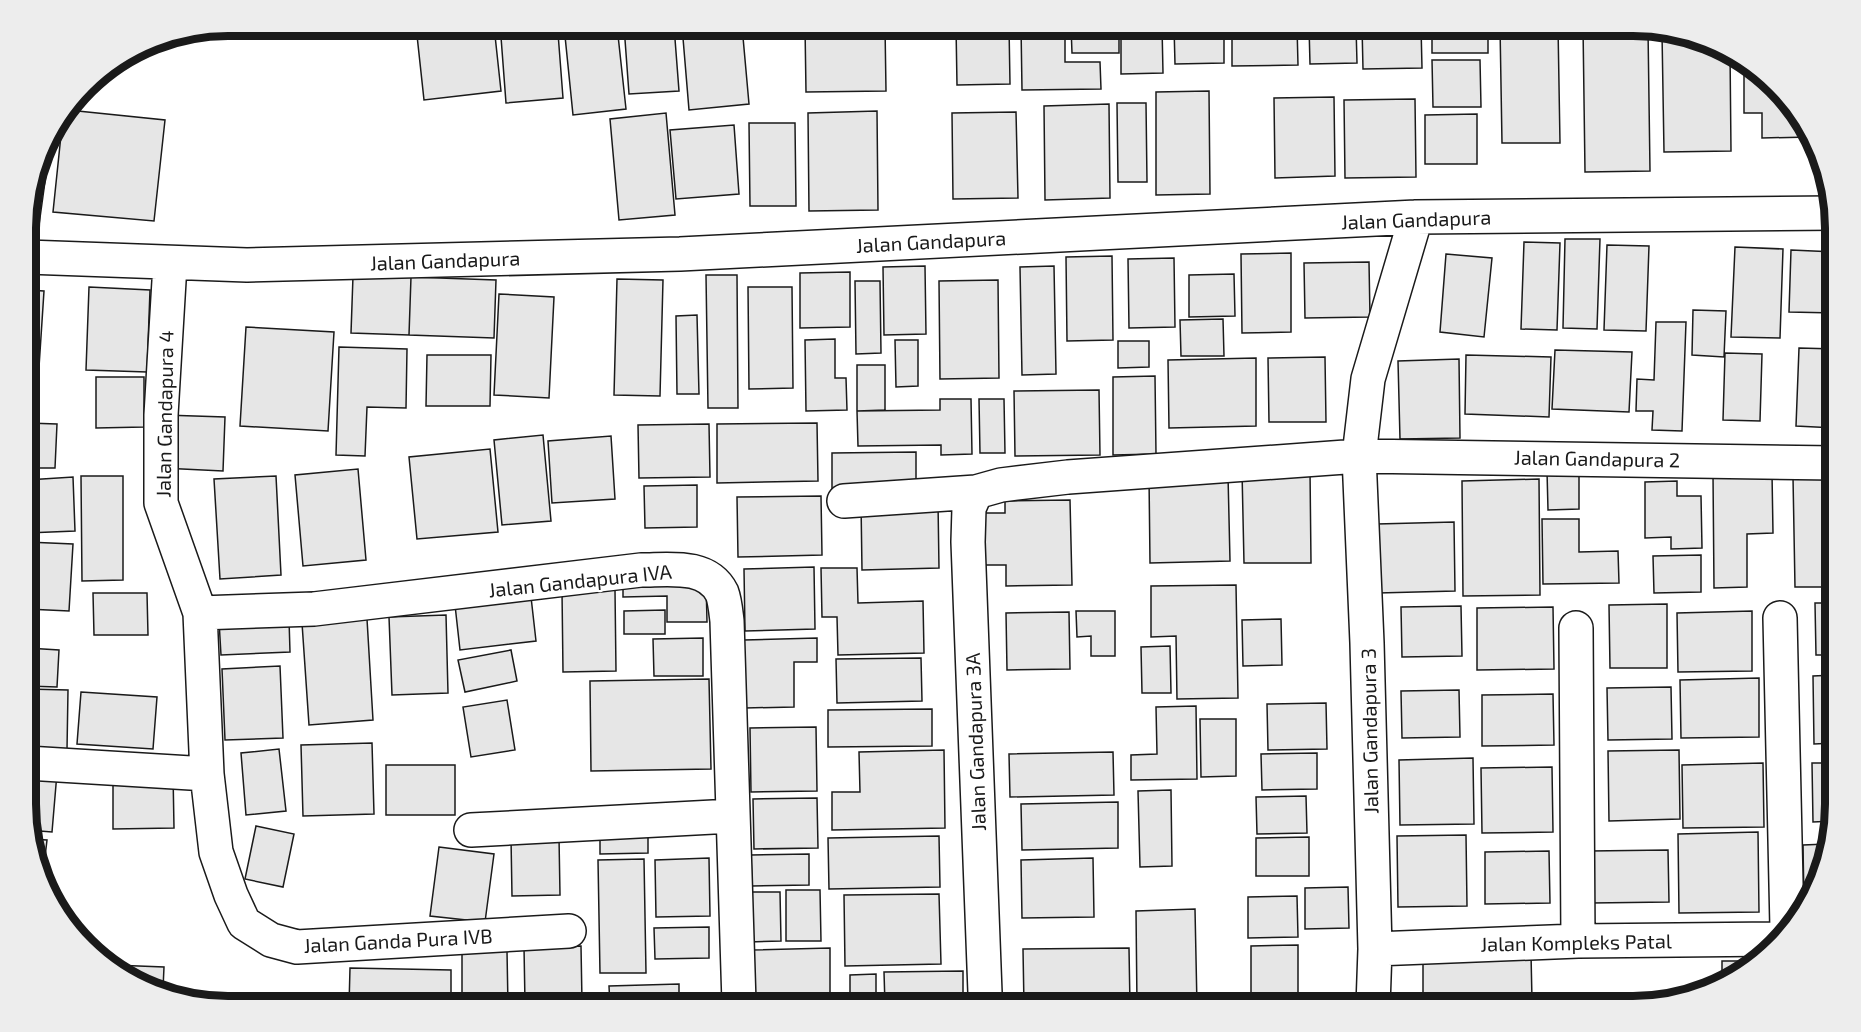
<svg xmlns="http://www.w3.org/2000/svg" width="1861" height="1032" font-family="'Exo 2',sans-serif">
	<style>
		.building { fill: #e6e6e6; stroke: #1a1a1a; stroke-width: 1.5 }
		.lines { fill: none; stroke-linecap: round; stroke-linejoin: round }
		.minor-casing { stroke: #1a1a1a; stroke-width: 36 }
		.minor { stroke: #fff; stroke-width: 33 }
		.labels { text-anchor: middle; dominant-baseline: central; stroke-width: 4.5; stroke-linejoin: round; paint-order: stroke }
		.street-label { font-size: 20px; fill: #1a1a1a; stroke: #fff }
		.rim { fill: none; stroke: #1a1a1a; stroke-width: 8 }
	</style>
	<rect width="100%" height="100%" fill="#fff"/>
	<path class="building" d="M416,26h78l7,65 -77,9z
		M564,26h53l9,83 -53,6z
		M624,26h50l5,65 -50,3z
		M682,26h60l7,78 -60,6z
		M805,26h80l1,65 -80,1z
		M956,26h53l1,58 -53,1z
		M1021,26h44v36h35l1,27 -79,1z
		M1071,26h48v27h-47z
		M1121,26h41l1,47 -42,1z
		M1174,26h50v37l-49,1z
		M1232,26h65l1,39 -66,1z
		M1309,26h47l1,37 -47,1z
		M1362,26h59l1,42 -59,1z
		M1432,26h56v27h-56z
		M1500,26h58l2,117h-58z
		M1583,26h50l15,3 2,142 -65,1z
		M558,33l5,65 -57,5 -5,-66z
		M1662,33l68,18 1,100 -67,1z
		M1432,60h48l1,47h-48z
		M1744,61l58,55 7,21 -47,1v-25h-18z
		M1209,91l1,103 -54,1v-103z
		M1334,97l1,79 -60,2 -1,-80z
		M1415,99l1,78 -71,1 -1,-78z
		M1117,103h29l1,79h-29z
		M1109,104l1,94 -65,2 -1,-94z
		M68,110l97,10 -11,101 -101,-9 10,-96z
		M877,111l1,99 -69,1 -1,-98z
		M1016,112l2,86 -65,1 -1,-86z
		M666,113l9,102 -56,5 -9,-101z
		M1477,114v50h-52v-49z
		M749,123h46l1,83h-46z
		M734,125l5,69 -63,5 -6,-69z
		M52,131l-13,94 -12,-1v-22l20,-64z
		M1565,239h35l-3,90 -34,-1z
		M1524,242l36,1 -3,87 -36,-1z
		M1607,245l42,1 -3,85 -42,-1z
		M1735,247l48,2 -3,89 -49,-1z
		M1791,250l44,2v61l-46,-1z
		M1291,253v79l-49,1 -1,-79z
		M1446,254l46,4 -8,79 -44,-5z
		M1112,256l1,84 -46,1 -1,-84z
		M1174,258l1,69 -46,1 -1,-69z
		M1369,262l1,55 -65,1 -1,-55z
		M925,266l1,68 -42,1 -1,-68z
		M1054,266l2,108 -34,1 -2,-108z
		M850,272v55l-50,1v-55z
		M1234,274l1,42 -46,1v-42z
		M706,275h31l1,133h-30z
		M353,276l58,1 -2,58 -58,-2z
		M411,277l85,3 -2,58 -85,-3z
		M617,279l46,1 -3,116 -46,-1z
		M998,280l1,98 -59,1 -1,-98z
		M855,281h25l1,72 -25,1z
		M89,287l61,3 -3,82 -61,-2z
		M748,287h44l1,101 -44,1z
		M27,290l17,1 -8,122h-9z
		M499,294l55,3 -5,101 -55,-3z
		M1693,310l33,1 -2,46 -32,-2z
		M697,315l2,79h-22l-1,-78z
		M1223,319l1,37h-43l-1,-36z
		M1656,322h30l-4,109 -30,-1 1,-19h-17l1,-32 17,1z
		M246,327l88,5 -6,99 -88,-5z
		M835,339v39h11l1,32 -41,1 -1,-71z
		M895,340h23v46l-22,1z
		M1118,341h31v26l-31,1z
		M339,347l68,2 -1,59 -39,-1 -2,49 -29,-1z
		M1799,348l36,1v79l-39,-2z
		M1555,350l77,2 -3,60 -77,-3z
		M1725,353l37,1 -2,67 -37,-1z
		M427,355h64l-1,51h-64z
		M1466,355l85,2 -2,60 -84,-3z
		M1325,357l1,65h-57l-1,-64z
		M1256,358v68l-87,2 -1,-68z
		M1459,359l1,79 -60,1 -2,-78z
		M857,365h28v45l-28,1z
		M1155,376l1,78 -43,1v-78z
		M96,377h48v50l-48,1z
		M1099,390l1,65 -85,1 -1,-65z
		M940,399h31l1,55 -31,1v-10l-83,1 -1,-35 83,-1z
		M979,399h25l1,54h-25z
		M164,415l61,2 -2,54 -61,-3z
		M27,423l30,1 -2,44h-28z
		M817,423l1,58 -101,2v-59z
		M709,424l1,53 -71,1 -1,-53z
		M543,435l8,86 -49,4 -8,-85z
		M611,436l4,63 -63,4 -4,-62z
		M490,449l8,83 -81,7 -8,-82z
		M916,452v40l-84,1v-40z
		M358,469l8,91 -63,6 -8,-91z
		M1310,470l1,93h-67l-2,-92z
		M1579,470v39l-31,1 -1,-39z
		M1772,473l1,60 -26,1v53l-33,1 -1,-114z
		M1228,475l2,86 -80,2 -1,-87z
		M81,476h42v104l-41,1z
		M276,476l5,99 -61,4 -6,-100z
		M1835,476v111h-40l-2,-110z
		M73,477l2,54 -48,2v-53z
		M1539,479l1,116 -77,1 -1,-115z
		M1677,481v15h24l1,52 -31,1v-12l-26,1v-56z
		M697,485v42l-52,1 -1,-42z
		M821,496l1,59 -84,2 -1,-60z
		M1070,500l2,85 -66,1v-21h-22l-1,-52h22v-12z
		M938,502l1,66 -77,2 -1,-67z
		M1542,519h37v33l39,-1 1,32 -76,1z
		M1454,522l1,69 -77,2 -1,-69z
		M27,542l46,2 -4,67 -42,-2z
		M1701,555v37l-47,1 -1,-37z
		M814,567l1,62 -70,2 -1,-62z
		M821,568h36l1,35 65,-2 1,52 -86,2 -1,-38h-15z
		M706,581l1,41h-40v-26l-44,1v-15z
		M1236,585l2,113 -61,1 -1,-63 -25,1v-51z
		M530,588l6,53 -76,9 -6,-54z
		M615,590l1,81 -53,1 -1,-81z
		M93,593h54l1,42h-54z
		M1815,603h20v52h-19z
		M1667,604v64h-57l-1,-63z
		M1461,606l1,50 -60,1 -1,-50z
		M1553,607l1,62 -77,1v-62z
		M665,610v24h-41v-23z
		M1076,611h39v45h-24v-20l-14,1z
		M1752,611v60l-74,1 -1,-59z
		M1069,612l1,57 -63,1 -1,-57z
		M446,615l2,78 -56,2 -3,-78z
		M289,619l1,33 -69,3 -2,-34z
		M367,619l6,101 -64,5 -7,-102z
		M1281,619l1,46 -39,1 -1,-46z
		M703,638v38h-49l-1,-37z
		M817,638v24h-23v45l-49,1 -1,-68z
		M1170,646l1,47h-29l-1,-46z
		M27,648l32,2 -2,37 -30,-1z
		M511,650l6,31 -52,11 -7,-32z
		M921,658l1,43 -85,2 -1,-44z
		M280,666l3,72 -58,2 -3,-71z
		M1835,675v68l-21,1 -1,-68z
		M1759,678v59l-78,1 -1,-58z
		M709,679l2,90 -120,2 -1,-90z
		M1671,687l1,52 -64,1 -1,-52z
		M27,689l41,1 -1,60 -40,-1z
		M1459,690l1,47 -58,1 -1,-47z
		M81,692l76,5 -4,52 -76,-5z
		M1553,694l1,51 -72,1v-51z
		M507,700l8,50 -44,7 -8,-50z
		M1326,703l1,46 -59,1 -1,-46z
		M1196,706l1,73 -66,1v-25l26,-1 -1,-47z
		M932,709v37l-104,1v-37z
		M1200,719h36v57l-35,1z
		M816,727l1,64 -66,1 -1,-64z
		M372,743l2,71 -71,2 -2,-71z
		M279,749l7,62 -40,4 -5,-62z
		M944,750l1,78 -113,2v-38h28l-1,-40z
		M1679,750l1,69 -71,2 -1,-70z
		M1113,752l1,43 -104,2 -1,-43z
		M1317,753v36l-55,1 -1,-36z
		M1473,758l1,66 -74,1 -1,-65z
		M1763,763l1,64 -81,1 -1,-63z
		M1812,763h23l-1,58 -21,1z
		M386,765h69v50h-69z
		M1552,767l1,65 -71,1 -1,-65z
		M27,771l30,2 -5,59 -25,-2z
		M173,773l1,55 -61,1v-55z
		M1171,790l1,76 -32,1 -2,-76z
		M1306,796l1,37 -50,1 -1,-37z
		M817,798l1,50 -64,1 -1,-50z
		M1118,802v46l-96,2 -1,-46z
		M256,826l38,8 -11,53 -38,-8z
		M648,829v24l-48,1v-24z
		M1758,832l1,80 -80,1 -1,-79z
		M1466,835l1,71 -69,1 -1,-71z
		M939,836l1,51 -111,2 -1,-51z
		M559,837l1,58 -48,1 -1,-58z
		M1309,837v39h-53v-38z
		M30,839l17,1 -4,34z
		M1827,844l-18,59h-5l-1,-58z
		M439,847l55,7 -9,68 -55,-6z
		M1668,850l1,52 -78,1 -1,-52z
		M1549,851l1,52 -65,1v-52z
		M809,854v31l-57,1 -1,-31z
		M709,858l1,58 -54,1 -1,-57z
		M1093,858l1,59 -72,1 -1,-58z
		M644,859l2,114h-46l-2,-113z
		M1348,887l1,41 -44,1v-41z
		M786,890h34l1,51h-35z
		M748,892h32l1,49 -32,1z
		M939,894l2,70 -96,2 -1,-71z
		M1297,896l1,41 -50,1v-41z
		M1195,909l2,97h-60l-1,-95z
		M709,927v31l-54,1 -1,-31z
		M1298,945v61h-47v-60z
		M581,946l1,56 -57,1 -1,-56z
		M830,948v58h-80l-1,-56z
		M1129,948l1,58h-106l-1,-57z
		M507,951l1,55h-46v-54z
		M1531,954l1,46 -109,1v-46z
		M1722,961h34l-11,12 -23,7z
		M113,965l51,2 -1,22 -36,-9z
		M350,968l101,2v36h-102z
		M963,971v33l-78,1 -1,-33z
		M876,974v32h-26v-31z
		M679,984v22h-69l-1,-20z"/>
	<g class="lines">
		<g class="minor-casing">
			<path id="minor" d="M27,257l220,8 433,-11 736,-37 419,-4
				M170,264l-9,151v88l39,110 7,161 9,78 15,43 13,28 27,17 26,7 272,-16
				M976,492l-7,16 -1,34 17,451
				M844,501l132,-9 25,-7 67,-8 291,-21 476,7
				M200,613l114,-4 327,-39c27,0 66,-7 81,23 3,8 4,20 5,28l12,382
				M1780,618l7,310
				M1576,628l2,313
				M27,763l180,11
				M471,830l261,-14
				M1375,949l203,-8 199,-2
				M1373,1006l2,-57 -8,-306 -8,-187 9,-77 48,-162"/>
		</g>
		<use href="#minor" class="minor"/>
	</g>
	<g class="labels">
		<g class="street-label">
			<text transform="translate(1416 219) rotate(-2)">Jalan Gandapura</text>
			<text transform="translate(931 241) rotate(-3)">Jalan Gandapura</text>
			<text transform="translate(445 260) rotate(-2)">Jalan Gandapura</text>
			<text transform="translate(164 414) rotate(-89)">Jalan Gandapura 4</text>
			<text transform="translate(1597 458) rotate(1)">Jalan Gandapura 2</text>
			<text transform="translate(580 580) rotate(-6)">Jalan Gandapura IVA</text>
			<text transform="translate(1369 731) rotate(-91)">Jalan Gandapura 3</text>
			<text transform="translate(975 742) rotate(-92)">Jalan Gandapura 3A</text>
			<text transform="translate(398 940) rotate(-3)">Jalan Ganda Pura IVB</text>
			<text transform="translate(1576 942) rotate(-1)">Jalan Kompleks Patal</text>
		</g>
	</g>
	<path d="M0 0H1861V1032H0ZM228 36H1633A192 192 0 0 1 1825 228V804A192 192 0 0 1 1633 996H228A192 192 0 0 1 36 804V228A192 192 0 0 1 228 36Z" fill="#ededed" fill-rule="evenodd"/>
	<path class="rim" d="M228 36H1633A192 192 0 0 1 1825 228V804A192 192 0 0 1 1633 996H228A192 192 0 0 1 36 804V228A192 192 0 0 1 228 36Z"/>
</svg>
